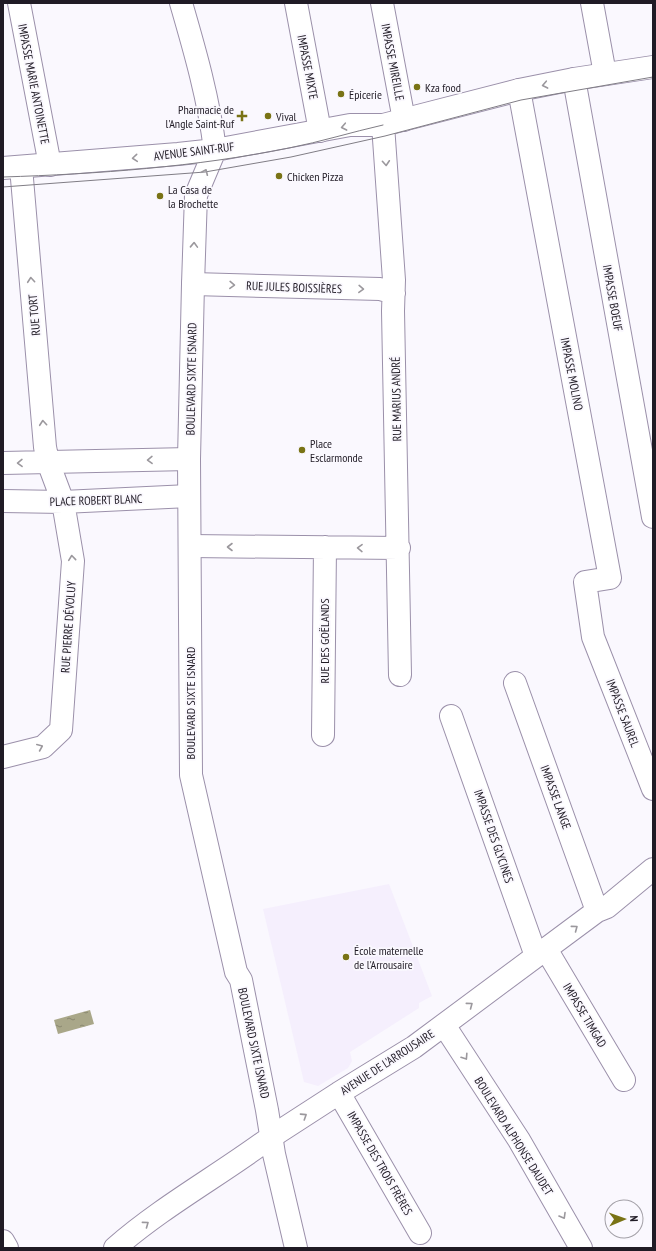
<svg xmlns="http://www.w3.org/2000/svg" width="656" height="1251" font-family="'PT Sans Narrow',sans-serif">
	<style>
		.built { fill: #f5effd }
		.water { fill: url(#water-ripples) }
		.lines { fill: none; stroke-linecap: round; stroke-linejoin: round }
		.minor-casing { stroke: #9b90aa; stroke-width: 24 }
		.tertiary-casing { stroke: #9b90aa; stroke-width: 24 }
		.minor { stroke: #fff; stroke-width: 22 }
		.tertiary { stroke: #fff; stroke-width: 22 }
		.tram { stroke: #807d85; stroke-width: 1 }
		.oneway { stroke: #9b989d }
		.poi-dot { fill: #797315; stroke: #faf8fe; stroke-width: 1.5 }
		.labels { text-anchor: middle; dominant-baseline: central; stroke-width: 3.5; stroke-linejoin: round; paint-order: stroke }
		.street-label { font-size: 12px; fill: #201b25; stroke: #faf8fe }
		.poi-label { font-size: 12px; fill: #201b25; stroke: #faf8fe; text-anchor: start }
	</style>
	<defs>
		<pattern id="water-ripples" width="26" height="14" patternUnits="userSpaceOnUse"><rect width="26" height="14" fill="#a9a789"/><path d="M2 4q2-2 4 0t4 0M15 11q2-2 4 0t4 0" fill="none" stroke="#898770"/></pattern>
	</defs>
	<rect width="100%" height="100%" fill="#faf8fe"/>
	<path class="built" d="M389,884l43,112 -13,7v5l-69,44 2,9 -4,7 -30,18 -14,-4 -41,-173z"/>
	<path class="water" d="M90,1010l4,14 -36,10 -4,-14z"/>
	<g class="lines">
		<g class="minor-casing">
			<path id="minor" d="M19,3l31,162
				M296,3l24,128
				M382,3l22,117
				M592,3l13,71
				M574,79l79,438
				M519,90l91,488 -25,4 8,55 60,152
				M383,125l11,155 -1,31 7,364
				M193,284l187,5 14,4
				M3,463l186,-4
				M3,501l60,1 126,-6
				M190,546l209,2
				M515,683l82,228
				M451,716l85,240
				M323,735l2,-188
				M3,757l40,-10 18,-17 12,-169 -10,-59 -15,-40 -3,-15 -24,-280
				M546,949l78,131
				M444,1025l75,115 62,108
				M339,1093l81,140
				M271,1137l68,-44 75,-46 183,-136 10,-4 46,-38
				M3,1241l4,7"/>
		</g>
		<g class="tertiary-casing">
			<path id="tertiary" d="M181,3c14,48 28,97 34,147
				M215,150l-19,45 -3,89 -4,175 2,316 45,197 5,8 26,130 7,44 22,94
				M3,168l175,-14 37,-4 135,-25h33l136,-35 55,-11 79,-12
				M115,1248c48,-42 105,-73 156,-111"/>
		</g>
		<use href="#minor" class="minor"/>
		<use href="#tertiary" class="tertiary"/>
		<path class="tram" d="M3,177c95,-3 192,-10 286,-29 31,-6 63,-16 94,-23
			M3,187l202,-15 86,-15 94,-21 136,-36 132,-23"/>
	</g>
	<defs><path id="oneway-chevron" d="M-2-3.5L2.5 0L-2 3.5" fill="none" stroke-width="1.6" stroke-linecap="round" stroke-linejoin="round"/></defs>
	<g class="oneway">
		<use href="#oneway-chevron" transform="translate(545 85) rotate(169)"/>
		<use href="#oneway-chevron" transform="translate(344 127) rotate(169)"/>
		<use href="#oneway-chevron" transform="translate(135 158) rotate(175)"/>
		<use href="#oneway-chevron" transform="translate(386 163) rotate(86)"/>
		<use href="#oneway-chevron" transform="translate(205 172) rotate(-66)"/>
		<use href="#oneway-chevron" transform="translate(194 245) rotate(-88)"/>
		<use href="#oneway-chevron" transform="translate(31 280) rotate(-95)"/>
		<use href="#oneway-chevron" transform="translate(232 285) rotate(2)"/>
		<use href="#oneway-chevron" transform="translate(361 289) rotate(2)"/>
		<use href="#oneway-chevron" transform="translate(43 423) rotate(-95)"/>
		<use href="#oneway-chevron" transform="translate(150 460) rotate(179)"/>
		<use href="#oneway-chevron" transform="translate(20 463) rotate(179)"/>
		<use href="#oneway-chevron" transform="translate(230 547) rotate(-180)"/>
		<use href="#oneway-chevron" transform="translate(360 548) rotate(-179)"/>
		<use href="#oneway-chevron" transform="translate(72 558) rotate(-96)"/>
		<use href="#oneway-chevron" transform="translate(40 747) rotate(-23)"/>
		<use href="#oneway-chevron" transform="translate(575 928) rotate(-37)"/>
		<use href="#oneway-chevron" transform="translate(470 1005) rotate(-37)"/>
		<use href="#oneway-chevron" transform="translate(465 1057) rotate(57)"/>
		<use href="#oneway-chevron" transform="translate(304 1116) rotate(-33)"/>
		<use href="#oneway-chevron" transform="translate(563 1216) rotate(60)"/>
		<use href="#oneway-chevron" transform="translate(146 1224) rotate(-36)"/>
	</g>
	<g class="poi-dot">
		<circle cx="417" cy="87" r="4"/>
		<circle cx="341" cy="94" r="4"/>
		<path d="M240 110h4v4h4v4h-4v4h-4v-4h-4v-4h4z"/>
		<circle cx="268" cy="116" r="4"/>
		<circle cx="279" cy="176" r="4"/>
		<circle cx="160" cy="196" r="4"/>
		<circle cx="302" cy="450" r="4"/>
		<circle cx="346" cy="957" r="4"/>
	</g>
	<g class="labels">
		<g class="street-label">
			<text transform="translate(393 62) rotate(79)">IMPASSE MIREILLE</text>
			<text transform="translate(308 67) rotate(79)">IMPASSE MIXTE</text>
			<text transform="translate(34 84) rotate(79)">IMPASSE MARIE ANTOINETTE</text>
			<text transform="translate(194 151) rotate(-7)">AVENUE SAINT-RUF</text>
			<text transform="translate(294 287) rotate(2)">RUE JULES BOISSIÈRES</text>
			<text transform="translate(613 298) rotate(80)">IMPASSE BOEUF</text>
			<text transform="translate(34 315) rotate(-95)">RUE TORT</text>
			<text transform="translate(572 374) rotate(79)">IMPASSE MOLINO</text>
			<text transform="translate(191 379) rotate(-89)">BOULEVARD SIXTE ISNARD</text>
			<text transform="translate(396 399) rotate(-91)">RUE MARIUS ANDRÉ</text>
			<text transform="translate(96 500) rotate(-2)">PLACE ROBERT BLANC</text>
			<text transform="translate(68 627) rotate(-86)">RUE PIERRE DÉVOLUY</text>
			<text transform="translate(324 641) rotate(-90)">RUE DES GOËLANDS</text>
			<text transform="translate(190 703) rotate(-90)">BOULEVARD SIXTE ISNARD</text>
			<text transform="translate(623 713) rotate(69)">IMPASSE SAUREL</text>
			<text transform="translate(556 797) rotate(70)">IMPASSE LANGE</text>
			<text transform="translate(494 836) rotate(71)">IMPASSE DES GLYCINES</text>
			<text transform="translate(585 1015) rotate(59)">IMPASSE TIMGAD</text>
			<text transform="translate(254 1043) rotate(78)">BOULEVARD SIXTE ISNARD</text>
			<text transform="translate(387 1062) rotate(-33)">AVENUE DE L'ARROUSAIRE</text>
			<text transform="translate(514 1136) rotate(58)">BOULEVARD ALPHONSE DAUDET</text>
			<text transform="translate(380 1163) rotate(60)">IMPASSE DES TROIS FRÈRES</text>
		</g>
		<g class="poi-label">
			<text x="425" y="87">Kza food</text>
			<text x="349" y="94">Épicerie</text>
			<text x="234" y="109" text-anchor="end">Pharmacie de<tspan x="234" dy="14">l'Angle Saint-Ruf</tspan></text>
			<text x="276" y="116">Vival</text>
			<text x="287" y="176">Chicken Pizza</text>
			<text x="168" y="189">La Casa de<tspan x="168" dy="14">la Brochette</tspan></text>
			<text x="310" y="443">Place<tspan x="310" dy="14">Esclarmonde</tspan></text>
			<text x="354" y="950">École maternelle<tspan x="354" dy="14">de l'Arrousaire</tspan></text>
		</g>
	</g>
	<rect width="656" height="1251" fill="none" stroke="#201b25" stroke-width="8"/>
	<g transform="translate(624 1219) rotate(88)"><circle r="19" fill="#faf8fe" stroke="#a3a0a7"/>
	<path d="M0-3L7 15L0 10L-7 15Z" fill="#797315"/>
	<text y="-6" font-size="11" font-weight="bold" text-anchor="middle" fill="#201b25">N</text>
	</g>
</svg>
